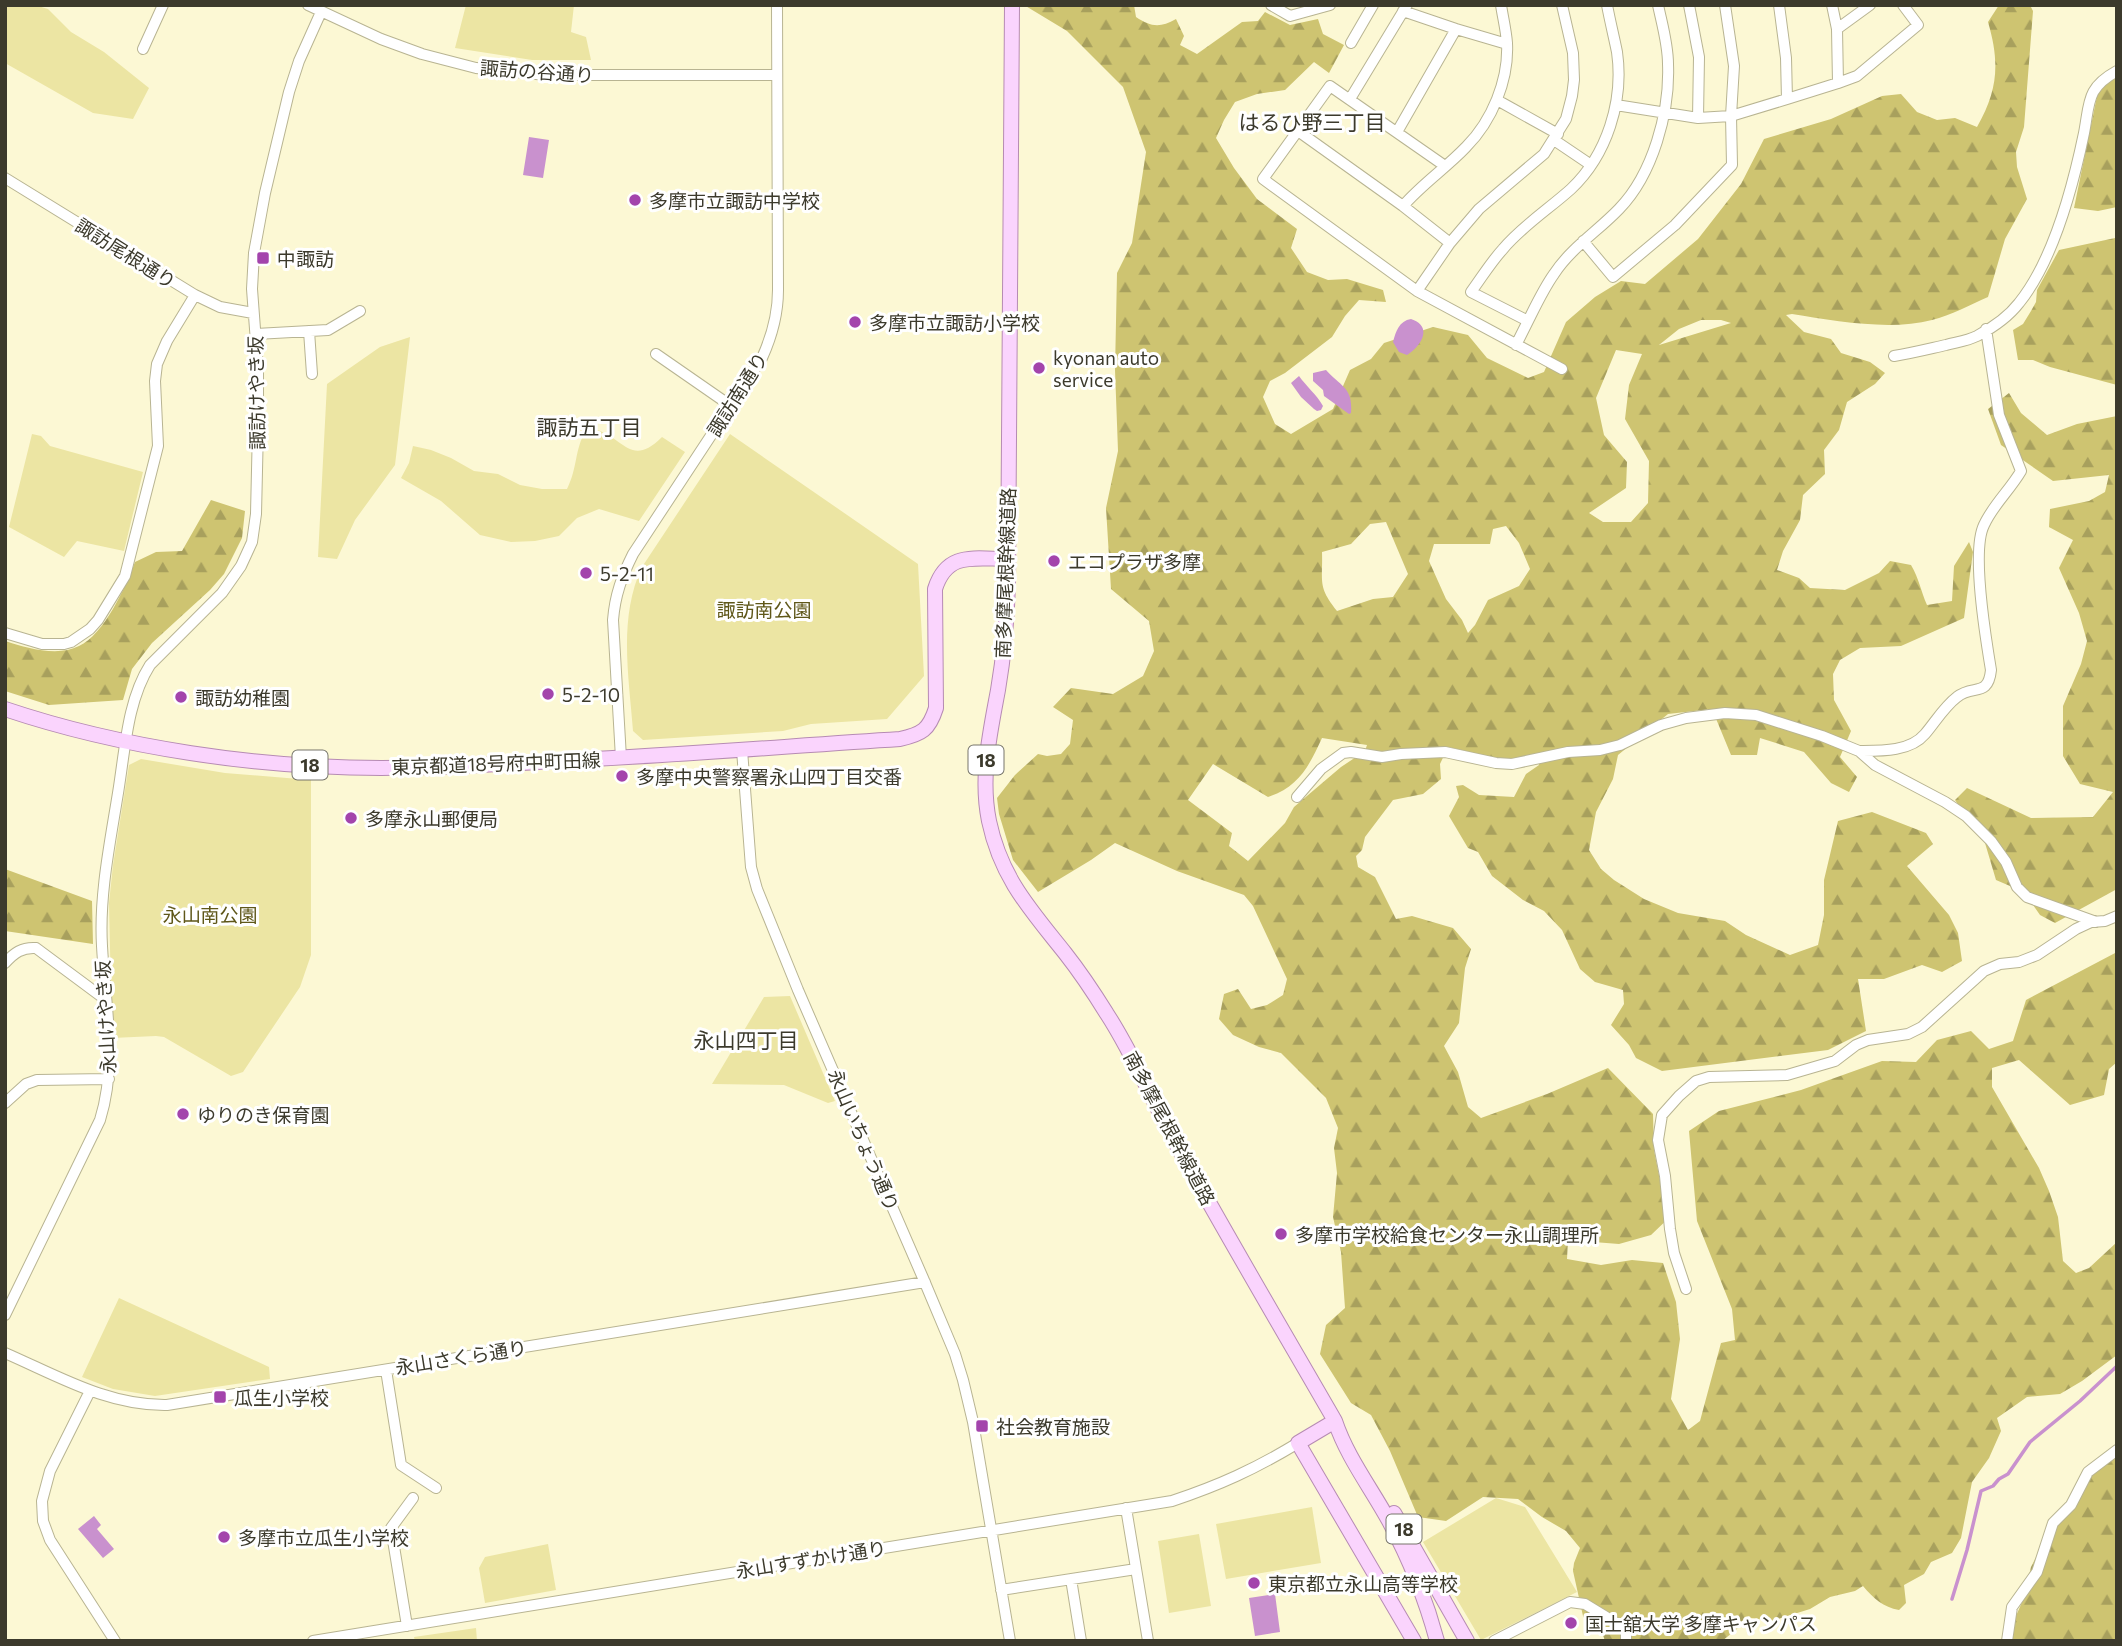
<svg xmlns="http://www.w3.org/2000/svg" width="2122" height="1646" font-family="Commissioner,'Noto Sans JP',sans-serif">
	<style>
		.green { fill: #ece5a3 }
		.forest { fill: url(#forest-firs); fill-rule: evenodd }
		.water { fill: #c991ce }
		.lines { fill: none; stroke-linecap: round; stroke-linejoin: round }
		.stream { stroke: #c991ce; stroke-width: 3.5 }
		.minor-casing { stroke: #b8b492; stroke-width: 12 }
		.major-casing { stroke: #b68bb3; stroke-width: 16 }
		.minor { stroke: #fff; stroke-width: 10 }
		.major { stroke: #fad4fd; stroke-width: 14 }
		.poi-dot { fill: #a344ac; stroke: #fff; stroke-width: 2.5 }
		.labels { text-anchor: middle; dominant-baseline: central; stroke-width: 6; stroke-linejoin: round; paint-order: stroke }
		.shield { fill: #fff; stroke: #76756b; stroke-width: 2 }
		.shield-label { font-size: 18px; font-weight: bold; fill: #3c3a2c }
		.street-label { font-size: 19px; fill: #3c3a2c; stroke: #fff }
		.poi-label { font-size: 19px; fill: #3c3a2c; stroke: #fff; text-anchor: start }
		.park-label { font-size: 19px; fill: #5f5719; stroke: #fff }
		.neighbourhood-label { font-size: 21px; fill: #3c3a2c; stroke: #fff }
	</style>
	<defs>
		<pattern id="forest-firs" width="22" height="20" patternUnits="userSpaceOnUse" patternTransform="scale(1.75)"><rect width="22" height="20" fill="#cec471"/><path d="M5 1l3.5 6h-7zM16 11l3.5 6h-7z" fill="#a8a05d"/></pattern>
	</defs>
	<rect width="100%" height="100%" fill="#fcf8d4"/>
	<path class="green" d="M5,5h30l13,4 23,23 33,20 45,36 -16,31 -40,-6 -88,-50z
		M466,5h108l-3,27 15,5 5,23h-59l-77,-12z
		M410,337l-15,128 -40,55 -18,39 -19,-2 9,-173 53,-37z
		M586,430c4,0 8,-1 11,0 27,8 34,38 65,7l23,15 -46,69 -40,-12 -22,9 -18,18 -24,5 -24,1 -31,-7 -39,-34 -40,-23 8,-15 4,-17 18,4 20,8 23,13 24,3 22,11 22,4h25c11,-22 7,-38 19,-59z
		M32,434l9,2 9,10 93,26 -19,79 -47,-10 -13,16 -55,-30z
		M730,434l188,130 6,112 -37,43 -76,5 -28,7 -140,9 -10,-9c-4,-54 -15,-113 9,-164z
		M141,759l84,14 86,7v175l-11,32 -57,85 -12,4 -67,-39 -8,-1 -44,2 -3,-135 4,-38 16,-100z
		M790,996l45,105 -7,2 -44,-18 -72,-1 52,-87z
		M119,1298l150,69 1,12 -115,17 -42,-7 -31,-12z
		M1496,1498l29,9 52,85 -96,48 -58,-98z
		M1312,1507l9,56 -95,16 -10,-55z
		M1199,1534l12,72 -42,7 -11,-72z
		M548,1544l8,46 -71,13 -6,-35 6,-11z
		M476,1628l1,13h-62l-1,-4z"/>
	<path class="forest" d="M1024,5h110l2,12c15,10 24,11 40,2l8,17 -4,9 17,9 45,-32 16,-1 7,-9 25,13 28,-6 5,15 21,11 -15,28 -15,-11 -29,28 -28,4 -22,8 -11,18 -8,18 18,30 23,31 40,30 -6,19 16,24 21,8 19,-1 36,11 3,12 -27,-2 -14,16 -13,21 -47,36 -15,8 -7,16 12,27 16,10 42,-25 17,-39 21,-11 13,-16 49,-16 35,8 19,23 41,20 16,-6 22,-50 29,-25 26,-16 24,3 53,-45 43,-55 23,-45 67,-20 51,-23 19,-2 16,18 20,8 18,-2 22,9c21,-37 23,-64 11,-105l11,-17h31l3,6 -9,116 -8,25 1,15 10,32 -22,40 -17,58c-18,8 -37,18 -56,23 -42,11 -97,1 -140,-6l-6,1 18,17 27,7 10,14 29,9 15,11 -10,11 -28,18 -8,28 -15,20 1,24 -22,21 -3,25 -17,31 -6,19 22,8 11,10 35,2 34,-17 11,-12 21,4c8,13 10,27 16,40l25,-4 2,-35 15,-24 4,10 -9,66 -63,28 -41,2 -20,12 -7,14 1,26 17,31 -11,26 17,20 -8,15 -18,-9 -27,-31 -44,-14 -3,17h-26l-19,-46 -44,5 -50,41 -5,24 -17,33 -7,38 12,19 13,11 30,19 34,14 47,8 21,14 44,20 28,-10 6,-30v-35l14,-59 34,-9 54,21 7,11 -26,22 42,49 9,18 4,28 -20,11 -20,-7 -38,14h-26l8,52 -38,19 -166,21 -26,-13 -7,-13 -18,-20 13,-21 -1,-14 -28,-8 -15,-13 -18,-39 -18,-19 -21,-11 -31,-24 -14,-24 -10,-4 -19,-32 10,-19 -3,-11 7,-1 16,10 35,2 12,-23 13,-9 -3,-11 -37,7 -16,-6 -35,-8 -8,17 1,15 -18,15 -30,6 -28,37 -3,13 -6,6 2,11 17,10 21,42 16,-3 41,12 18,21 -6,19 -6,55 -15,23 14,26 10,35 13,11 66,-24 61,-26 45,46 1,36 6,30 13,34 -22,21 -32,9 -51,-4 -1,19 34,6 31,-5 31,3 13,39 4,37 -9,60 17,31 12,-9 21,-78 14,-3 -3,-31 -35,-88 -8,-90 30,-20 82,-21 81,-29 34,1 21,-22 34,-9 18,18 24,-8 13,-41 91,-48v110l-8,7 -5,26 -34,10 -51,-45 -27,8v19l47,81 10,23 9,26 5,44 13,12 13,-5 28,-26v113l-35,26 -22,13 -33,3 -30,21 4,13 -12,27 -17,24 -11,56 -9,15 -21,9 -7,12 -20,11 2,18 -7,7c-16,-3 -25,-11 -36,-24l-8,5 -25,6 -20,12 -38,12 -27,-4 -8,12 -15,12h-117l-2,-6 -11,-3 -9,-16 -10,-45 1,-8 6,-15 -14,-17 -24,-14 -24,-18 -35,-2 -37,24 -28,-4 -28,-66 -19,-36 -20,-12 -31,-49 6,-29 19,-17 -4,-56 -8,-35 4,-44 -3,-25 4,-20 -12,-30 -45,-45 -22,-6 -26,-12 -14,-16 5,-25 14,-5 13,20 16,-4 16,-10 4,-16 -34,-73 -9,-11 -67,-24 -62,-28 -24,17 -53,32 -25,-32 -14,-46 -2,-16 18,-23 23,-21 9,2 14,-2 9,-10 3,-24 -20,-13 18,-19 42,6 30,-18 11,-25 -5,-30 -38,-32 -5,-81 12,-57 -3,-81 2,-97 15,-30 14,-91 -23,-65 -56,-56zM1701,320h20l10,3 -72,22 20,-16zM1616,350l26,4 -13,31 -4,34 24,42 -1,42 -17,19h-28l-14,-9 37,-25 1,-26 -23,-27 -8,-37zM1386,522l22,52 -15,23 -20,2 -36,12c-20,-25 -14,-29 -15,-59l29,-8 19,-20zM1506,526l13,17 11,26 -11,17 -31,14 -13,25 -7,8 -6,-13 -16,-21 -17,-38 5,-17h56l3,-15zM1322,738l45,7 -2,6 -24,16 -47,40 -9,16 -37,38 -19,-15 3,-13 -44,-33 25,-36 55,33c31,-10 41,-31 54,-59z
		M2117,68v139l-19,4 -24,-3 23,-112 12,-27z
		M2115,238l2,1v146l-67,-18 -17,-7h-15l-5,-30 10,-6 8,-13 5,-9 1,-12 22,-40z
		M2009,393l12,20 26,22 30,-11 40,-8v473l-62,34 -15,-8 -16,-23 -28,-12 -11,-37 -30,-43 12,-12 64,30 62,-1 20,-25 -33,-8 -17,-28v-50l18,-42 6,-23 -8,-28 -20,-45 14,-28 -24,-13 1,-18 39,-8 16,-9 4,-17 -56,6 -52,-36 -13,-36z
		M211,500l34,11 -3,27 -18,36 -14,16 -58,53 -20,26 -9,31 -74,5 -44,-14v-50c21,7 53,16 74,5 25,-11 47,-60 56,-84l21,-10 26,-1z
		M5,869l87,32 1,43 -88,-13z
		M2117,1451v190h-112l18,-41 8,-33 23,-45 40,-61z"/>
	<path class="water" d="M529,137l20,3 -6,38 -20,-3z
		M1411,319c22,7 11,27 -4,36l-8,-3 -6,-10c3,-11 6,-21 18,-23z
		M1326,370c15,17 27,17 25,43l-2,1 -25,-18 -1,-6 -10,-9v-8z
		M1299,376c7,10 18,19 24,30l-2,4 -4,1 -3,-2 -13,-12 -10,-14z
		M94,1516l7,9 -4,4 17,20 -11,9 -25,-29z
		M1275,1594l5,38 -25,4 -6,-38z"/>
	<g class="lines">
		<path class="stream" d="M1952,1599l15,-49 14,-59 12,-5 6,-7 9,-5 22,-32 50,-41 37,-35"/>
		<g class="minor-casing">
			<path id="minor" d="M308,5l73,34 41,15 54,14 70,7h231
				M1271,5l19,11 40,-11
				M1607,5c3,16 7,32 10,47 7,49 -10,103 -46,137 -21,19 -50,38 -68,60 -12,13 -21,28 -32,43l57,29c8,-16 16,-33 26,-47 17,-26 44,-43 65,-65 34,-35 51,-97 49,-145 0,-20 -6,-40 -10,-59
				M1689,5l10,52 -1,61
				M1832,5l5,24
				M1870,5l-33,24 1,54 19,-7 61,-51 -15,-20
				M1403,11l53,18 51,15
				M1351,43l22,-38
				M143,49l20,-44
				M1350,99l57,-94
				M1787,99l51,-16
				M1497,100l61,34
				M1616,105l82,13 33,-2 56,-17 -1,-41 -7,-53
				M1298,131l105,75 47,37 29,-34 65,-55 22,-35 6,-23 2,-16 -1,-27 -11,-48
				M1397,132l59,-103
				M1554,140l37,25
				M1445,166l-115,-80 -67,93 154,112 145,78
				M5,178l190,117 25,12 33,6
				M1403,206c19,-22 43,-38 63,-59 26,-26 43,-67 41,-104 -1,-13 -4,-25 -6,-38
				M1583,241l30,36 62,-52 57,-60 -1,-49 3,-50 -9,-61
				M1417,291l33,-48
				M309,331l3,43
				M256,334l72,-4 32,-19
				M1516,345l12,-24
				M656,354l75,52
				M1894,356c18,-3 34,-7 52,-11 11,-3 21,-4 31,-9 15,-8 32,-20 42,-33 34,-42 54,-117 65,-170 6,-31 2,-45 33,-62
				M5,633l37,11h22l7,-2 19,-13 8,-9 27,-44 33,-130 -3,-65 2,-17 10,-23 28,-46
				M742,750l9,117 6,22 41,101 125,288 32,76 8,26 10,42 37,219
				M1859,751c21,0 51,1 66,-17 11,-13 19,-27 32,-37 16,-13 31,1 34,-27 -5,-30 -20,-119 -7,-145 9,-20 26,-35 37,-54l-22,-56 -13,-86
				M621,758l-8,-138c2,-25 9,-44 20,-66l129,-196c10,-22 16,-43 16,-68l-1,-285
				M1297,797l24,-28 22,-16 8,-1 31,5 19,-3 44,-2 51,11 16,1 56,-12 32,-2 20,-5 41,-20 25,-7 39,-5 31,2 66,21 37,15 16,14 70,37 21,14 25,25 15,21 11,25 10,10 69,25
				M5,963c9,-10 17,-16 31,-15l70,52
				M5,1103l21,-19 11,-4 72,-1
				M1686,1289l-12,-36 -4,-24 -5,-53 -7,-36 4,-25 17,-19 17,-15 13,-4 78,-2 48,-14 21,-16 12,-5 40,-6 14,-7 62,-56 16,-7 19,-2 18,-7 39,-26 15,-7 14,-1 12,-5
				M5,1315l95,-195c18,-58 5,-116 2,-174 -3,-51 8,-103 16,-153 7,-42 9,-92 32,-128l72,-72 19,-27 11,-24 4,-28 2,-87v-58l-6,-80 2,-36 11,-60 24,-101 10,-31 22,-49
				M5,1353c53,23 103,53 162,52l758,-123
				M386,1370l15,95 35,23
				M90,1391l-40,80 -8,30 1,20 7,19 65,101
				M1126,1508l22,133
				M1071,1579l10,62
				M1001,1590l135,-21
				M407,1626l-16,-98 22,-30
				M313,1641l859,-140c48,-16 83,-32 126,-58
				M1494,1641l76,-39 15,2 41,25v12
				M2007,1641l5,-34 25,-35 16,-49 18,-18 17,-33 29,-22"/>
		</g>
		<g class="major-casing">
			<path id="major" d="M1012,5l-4,579c-1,36 -4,71 -10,106 -8,43 -18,87 -9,131 12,57 41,88 76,132 15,19 29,40 42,61 28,43 47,91 72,135 51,92 104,182 156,272 12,36 36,67 54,100 20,37 37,79 48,120
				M5,709c116,39 254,59 376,59 63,0 127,-4 191,-8 109,-5 218,-14 328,-21 22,-5 29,-9 36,-31l-1,-119c12,-38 39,-30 73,-30
				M1335,1421l-37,22 116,198
				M1394,1513l73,128"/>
		</g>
		<use href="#minor" class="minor"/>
		<use href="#major" class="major"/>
	</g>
	<g class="poi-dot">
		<circle cx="635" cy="200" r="7"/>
		<rect x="256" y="251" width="14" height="14" rx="3.5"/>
		<circle cx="855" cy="322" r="7"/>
		<circle cx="1039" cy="368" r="7"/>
		<circle cx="1054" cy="561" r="7"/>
		<circle cx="586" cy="573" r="7"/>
		<circle cx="548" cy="694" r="7"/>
		<circle cx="181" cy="697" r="7"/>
		<circle cx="622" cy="776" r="7"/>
		<circle cx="351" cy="818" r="7"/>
		<circle cx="183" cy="1114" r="7"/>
		<circle cx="1281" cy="1234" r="7"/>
		<rect x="213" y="1390" width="14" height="14" rx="3.5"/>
		<rect x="975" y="1419" width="14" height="14" rx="3.5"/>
		<circle cx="224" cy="1537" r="7"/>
		<circle cx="1254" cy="1583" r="7"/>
		<circle cx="1571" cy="1623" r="7"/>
	</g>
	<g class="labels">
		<g class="shield">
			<rect x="968.5" y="745.5" width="35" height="29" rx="5"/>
			<rect x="292.5" y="750.5" width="35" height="29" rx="5"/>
			<rect x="1386.5" y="1514.5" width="35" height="29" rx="5"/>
		</g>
		<g class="shield-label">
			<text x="986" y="760">18</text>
			<text x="310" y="765">18</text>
			<text x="1404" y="1529">18</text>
		</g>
		<g class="street-label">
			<text transform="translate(537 71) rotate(4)">諏訪の谷通り</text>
			<text transform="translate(126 253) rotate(32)">諏訪尾根通り</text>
			<text transform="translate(256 393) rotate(-91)">諏訪けやき坂</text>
			<text transform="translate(737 394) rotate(-58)">諏訪南通り</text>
			<text transform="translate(1005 573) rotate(-88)">南多摩尾根幹線道路</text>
			<text transform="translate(496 763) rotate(-2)">東京都道18号府中町田線</text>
			<text transform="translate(105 1017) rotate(-93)">永山けやき坂</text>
			<text transform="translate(1170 1128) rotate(62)">南多摩尾根幹線道路</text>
			<text transform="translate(864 1140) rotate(67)">永山いちょう通り</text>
			<text transform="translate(461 1357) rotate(-9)">永山さくら通り</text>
			<text transform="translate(811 1559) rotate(-9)">永山すずかけ通り</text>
		</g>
		<g class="poi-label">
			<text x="649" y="200">多摩市立諏訪中学校</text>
			<text x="277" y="258">中諏訪</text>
			<text x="869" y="322">多摩市立諏訪小学校</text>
			<text x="1053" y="357">kyonan auto<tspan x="1053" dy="22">service</tspan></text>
			<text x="1068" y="561">エコプラザ多摩</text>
			<text x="600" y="573">5-2-11</text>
			<text x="562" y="694">5-2-10</text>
			<text x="195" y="697">諏訪幼稚園</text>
			<text x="636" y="776">多摩中央警察署永山四丁目交番</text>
			<text x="365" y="818">多摩永山郵便局</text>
			<text x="197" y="1114">ゆりのき保育園</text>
			<text x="1295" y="1234">多摩市学校給食センター永山調理所</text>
			<text x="234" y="1397">瓜生小学校</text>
			<text x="996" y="1426">社会教育施設</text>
			<text x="238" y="1537">多摩市立瓜生小学校</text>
			<text x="1268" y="1583">東京都立永山高等学校</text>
			<text x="1585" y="1623">国士舘大学 多摩キャンパス</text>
		</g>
		<g class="park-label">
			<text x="764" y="609">諏訪南公園</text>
			<text x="210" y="914">永山南公園</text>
		</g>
		<g class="neighbourhood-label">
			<text x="1312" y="121">はるひ野三丁目</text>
			<text x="589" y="426">諏訪五丁目</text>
			<text x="746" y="1039">永山四丁目</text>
		</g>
	</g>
	<rect width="2122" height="1646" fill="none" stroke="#3c3a2c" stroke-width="14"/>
</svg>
